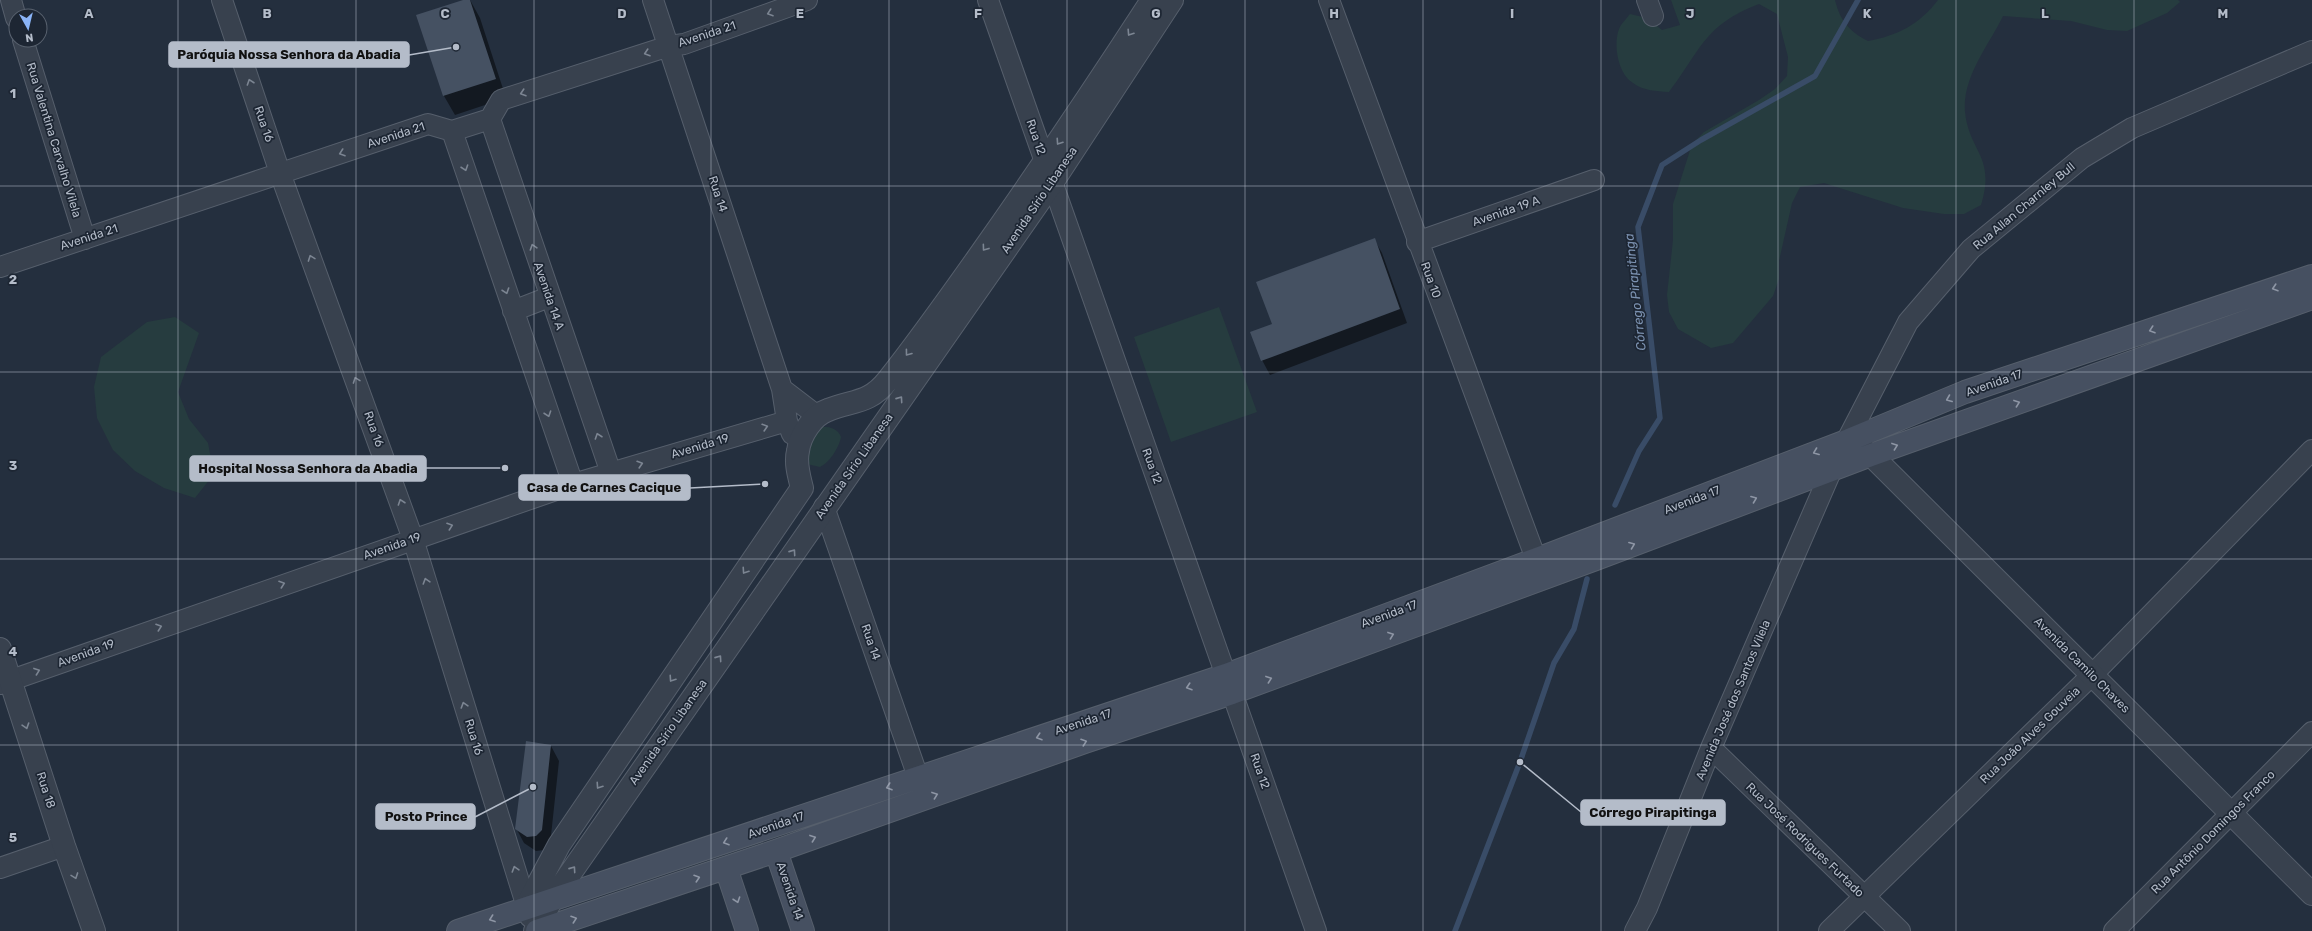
<svg xmlns="http://www.w3.org/2000/svg" width="2312" height="931" font-family="Rubik,sans-serif">
	<style>
		.green { fill: #263c3f }
		.shadow { fill: #0007 }
		.lines { fill: none; stroke-linecap: round; stroke-linejoin: round }
		.stream { stroke: #394c67; stroke-width: 5.5 }
		.building { fill: #455162 }
		.minor-casing { stroke: #565f6c; stroke-width: 22 }
		.tertiary-casing { stroke: #565f6c; stroke-width: 24 }
		.secondary-casing { stroke: #565f6c; stroke-width: 24 }
		.minor { stroke: #38414e; stroke-width: 20 }
		.tertiary { stroke: #38414e; stroke-width: 22 }
		.secondary { stroke: #465061; stroke-width: 22 }
		.oneway { stroke: #7c8592 }
		.oneway2 { stroke: #8e96a5 }
		.grid { fill: none; stroke: #b4bcc9; stroke-width: 1; stroke-opacity: 0.55 }
		.labels { text-anchor: middle; dominant-baseline: central; stroke-width: 3.5; stroke-linejoin: round; paint-order: stroke }
		.street-label { font-size: 12px; fill: #b4bcc9; stroke: #1d2633 }
		.water-label { font-size: 13px; font-style: italic; fill: #7c92b1; stroke: #1d2633 }
		.grid-label { font-size: 13px; text-anchor: middle; font-weight: bold; fill: #b4bcc9; stroke: #1d2633; stroke-width: 3.5; stroke-linejoin: round; paint-order: stroke }
		.leader { fill: none; stroke: #b4bcc9; stroke-width: 1.5 }
		.callout-dot { fill: #b4bcc9; stroke: #1d2633; stroke-width: 1.5 }
		.callout { fill: #b4bcc9; stroke: #b4bcc9; stroke-width: 1.5 }
		.callout-label { font-size: 13px; text-anchor: middle; font-weight: bold; fill: #111 }
	</style>
	<rect width="100%" height="100%" fill="#242f3e"/>
	<path class="green" d="M1671,0h164c5,21 15,32 33,41 29,-5 52,-17 70,-41h240l2,2 -13,11 -40,18 -20,-1 -36,-9 -68,-5c-14,29 -41,61 -38,96 4,40 31,44 16,93l-17,9h-20l-41,-6 -79,-25 -24,4 -8,16 -13,58v18l-6,17 -40,47 -22,5 -33,-19 -9,-17 -2,-17 6,-55v-36l19,-60 12,-12 55,-32 16,-11 12,-13 1,-19 -11,-43 -18,-10c-55,21 -58,46 -90,88 -13,-1 -25,-1 -36,-9 -15,-9 -20,-38 -14,-54 2,-5 8,-11 11,-15l17,4 15,12 18,-5z
		M1219,307l38,105 -86,30 -37,-105z
		M175,317l24,16 -21,59 11,27 19,24 6,31 -19,24 -31,-10 -29,-17 -22,-21 -16,-32 -3,-31 7,-30 46,-35z
		M819,427c9,-1 19,1 22,10 -2,11 -12,26 -21,30l-13,-3 -4,-10z"/>
	<path class="shadow" d="M466,0h4l10,18 26,80 -51,17 -11,-19 -26,-80z
		M1374,239l8,14 25,70 -137,52 -8,-15 11,-35z
		M551,746l8,15 -9,84 -6,5 -8,1 -12,-8 -8,-15z"/>
	<g class="lines">
		<path class="stream" d="M1615,505l24,-54 21,-33 -22,-191 24,-62 39,-25 114,-64 43,-76
			M1455,931l65,-169 34,-99 20,-34 13,-50"/>
	</g>
	<path class="building" d="M463,0h7l26,79 -53,17 -27,-81z
		M1375,238l25,71 -139,52 -11,-29 22,-8 -16,-42z
		M526,741l25,4 -9,85 -6,6 -9,1 -12,-8z"/>
	<g class="lines">
		<g class="minor-casing">
			<path id="minor" d="M11,0l5,18
				M222,0l58,173 133,366 117,378
				M653,0l129,389 5,32 5,13
				M988,0l328,931
				M1329,0l207,559
				M1647,0l6,16
				M23,40l62,199
				M490,119l121,354
				M452,131l121,353
				M1417,242l177,-62
				M0,267l428,-143 24,7 38,-12 11,-19 168,-54 15,-2 123,-44
				M513,311l36,-14
				M782,389l34,26
				M824,507l94,270
				M0,684l573,-200 214,-63
				M1711,748l189,183
				M0,868l64,-22
				M1635,931l12,-23 64,-160 121,-279 76,-147 63,-73 111,-91 50,-30 180,-77
				M1829,931l263,-256 220,-225
				M2114,931l198,-199"/>
		</g>
		<g class="tertiary-casing">
			<path id="tertiary" d="M1856,445l15,10 441,439
				M0,649l64,197 30,85
				M526,907l33,-62 243,-357c-3,-12 -7,-25 -4,-37 2,-16 15,-36 30,-41 25,-10 41,-6 60,-30 31,-39 60,-80 89,-121 60,-85 118,-171 175,-259
				M535,931l16,-30 501,-718 120,-183"/>
		</g>
		<g class="secondary-casing">
			<path id="secondary" d="M776,851l27,80
				M726,868l21,63
				M458,931l768,-256 327,-122 296,-113 116,-48 347,-116
				M537,931l239,-80 309,-109 147,-49 364,-134 275,-104 441,-157"/>
		</g>
		<use href="#minor" class="minor"/>
		<use href="#tertiary" class="tertiary"/>
		<use href="#secondary" class="secondary"/>
	</g>
	<defs><path id="oneway-chevron" d="M-2-3.5L2.5 0L-2 3.5" fill="none" stroke-width="1.6" stroke-linecap="round" stroke-linejoin="round"/></defs>
	<g class="oneway">
		<use href="#oneway-chevron" transform="translate(770 13) rotate(161)"/>
		<use href="#oneway-chevron" transform="translate(1130 33) rotate(123)"/>
		<use href="#oneway-chevron" transform="translate(647 53) rotate(162)"/>
		<use href="#oneway-chevron" transform="translate(250 82) rotate(-109)"/>
		<use href="#oneway-chevron" transform="translate(523 93) rotate(162)"/>
		<use href="#oneway-chevron" transform="translate(1059 142) rotate(124)"/>
		<use href="#oneway-chevron" transform="translate(342 153) rotate(161)"/>
		<use href="#oneway-chevron" transform="translate(465 168) rotate(71)"/>
		<use href="#oneway-chevron" transform="translate(533 247) rotate(-108)"/>
		<use href="#oneway-chevron" transform="translate(985 248) rotate(126)"/>
		<use href="#oneway-chevron" transform="translate(311 258) rotate(-110)"/>
		<use href="#oneway-chevron" transform="translate(506 291) rotate(71)"/>
		<use href="#oneway-chevron" transform="translate(908 353) rotate(127)"/>
		<use href="#oneway-chevron" transform="translate(356 380) rotate(-110)"/>
		<use href="#oneway-chevron" transform="translate(900 399) rotate(-55)"/>
		<use href="#oneway-chevron" transform="translate(548 414) rotate(71)"/>
		<use href="#oneway-chevron" transform="translate(765 427) rotate(-17)"/>
		<use href="#oneway-chevron" transform="translate(598 436) rotate(-109)"/>
		<use href="#oneway-chevron" transform="translate(640 464) rotate(-17)"/>
		<use href="#oneway-chevron" transform="translate(401 502) rotate(-109)"/>
		<use href="#oneway-chevron" transform="translate(450 526) rotate(-19)"/>
		<use href="#oneway-chevron" transform="translate(793 552) rotate(-55)"/>
		<use href="#oneway-chevron" transform="translate(745 571) rotate(124)"/>
		<use href="#oneway-chevron" transform="translate(426 581) rotate(-107)"/>
		<use href="#oneway-chevron" transform="translate(282 584) rotate(-19)"/>
		<use href="#oneway-chevron" transform="translate(159 627) rotate(-19)"/>
		<use href="#oneway-chevron" transform="translate(719 658) rotate(-55)"/>
		<use href="#oneway-chevron" transform="translate(37 671) rotate(-20)"/>
		<use href="#oneway-chevron" transform="translate(672 679) rotate(124)"/>
		<use href="#oneway-chevron" transform="translate(464 705) rotate(-107)"/>
		<use href="#oneway-chevron" transform="translate(26 726) rotate(72)"/>
		<use href="#oneway-chevron" transform="translate(599 786) rotate(124)"/>
		<use href="#oneway-chevron" transform="translate(515 869) rotate(-107)"/>
		<use href="#oneway-chevron" transform="translate(573 869) rotate(-55)"/>
		<use href="#oneway-chevron" transform="translate(75 876) rotate(70)"/>
	</g>
	<g class="oneway2">
		<use href="#oneway-chevron" transform="translate(2275 288) rotate(162)"/>
		<use href="#oneway-chevron" transform="translate(2152 330) rotate(161)"/>
		<use href="#oneway-chevron" transform="translate(1949 399) rotate(158)"/>
		<use href="#oneway-chevron" transform="translate(2017 403) rotate(-20)"/>
		<use href="#oneway-chevron" transform="translate(1895 446) rotate(-20)"/>
		<use href="#oneway-chevron" transform="translate(1816 452) rotate(159)"/>
		<use href="#oneway-chevron" transform="translate(1754 499) rotate(-21)"/>
		<use href="#oneway-chevron" transform="translate(1632 545) rotate(-21)"/>
		<use href="#oneway-chevron" transform="translate(1391 635) rotate(-20)"/>
		<use href="#oneway-chevron" transform="translate(1269 679) rotate(-20)"/>
		<use href="#oneway-chevron" transform="translate(1189 687) rotate(162)"/>
		<use href="#oneway-chevron" transform="translate(1039 737) rotate(162)"/>
		<use href="#oneway-chevron" transform="translate(1084 742) rotate(-19)"/>
		<use href="#oneway-chevron" transform="translate(889 787) rotate(161)"/>
		<use href="#oneway-chevron" transform="translate(935 795) rotate(-20)"/>
		<use href="#oneway-chevron" transform="translate(813 838) rotate(-20)"/>
		<use href="#oneway-chevron" transform="translate(726 842) rotate(161)"/>
		<use href="#oneway-chevron" transform="translate(697 878) rotate(-18)"/>
		<use href="#oneway-chevron" transform="translate(737 900) rotate(71)"/>
		<use href="#oneway-chevron" transform="translate(492 919) rotate(160)"/>
		<use href="#oneway-chevron" transform="translate(574 919) rotate(-19)"/>
	</g>
	<path class="grid" d="M178,0v931M356,0v931M534,0v931M711,0v931M889,0v931M1067,0v931M1245,0v931M1423,0v931M1601,0v931M1778,0v931M1956,0v931M2134,0v931M0,186h2312M0,372h2312M0,559h2312M0,745h2312"/>
	<g class="labels">
		<g class="street-label">
			<text transform="translate(707 34) rotate(-18)">Avenida 21</text>
			<text transform="translate(264 124) rotate(71)">Rua 16</text>
			<text transform="translate(396 135) rotate(-18)">Avenida 21</text>
			<text transform="translate(1036 137) rotate(71)">Rua 12</text>
			<text transform="translate(54 140) rotate(73)">Rua Valentina Carvalho Vilela</text>
			<text transform="translate(718 194) rotate(72)">Rua 14</text>
			<text transform="translate(1039 200) rotate(-56)">Avenida Sírio Libanesa</text>
			<text transform="translate(2024 206) rotate(-40)">Rua Allan Charnley Bull</text>
			<text transform="translate(1506 211) rotate(-19)">Avenida 19 A</text>
			<text transform="translate(89 237) rotate(-18)">Avenida 21</text>
			<text transform="translate(1431 280) rotate(70)">Rua 10</text>
			<text transform="translate(549 296) rotate(71)">Avenida 14 A</text>
			<text transform="translate(1994 383) rotate(-19)">Avenida 17</text>
			<text transform="translate(374 429) rotate(70)">Rua 16</text>
			<text transform="translate(700 446) rotate(-17)">Avenida 19</text>
			<text transform="translate(854 466) rotate(-55)">Avenida Sírio Libanesa</text>
			<text transform="translate(1152 466) rotate(70)">Rua 12</text>
			<text transform="translate(1692 500) rotate(-21)">Avenida 17</text>
			<text transform="translate(392 546) rotate(-19)">Avenida 19</text>
			<text transform="translate(1389 614) rotate(-20)">Avenida 17</text>
			<text transform="translate(871 642) rotate(71)">Rua 14</text>
			<text transform="translate(86 653) rotate(-20)">Avenida 19</text>
			<text transform="translate(2082 665) rotate(45)">Avenida Camilo Chaves</text>
			<text transform="translate(1733 700) rotate(-67)">Avenida José dos Santos Vilela</text>
			<text transform="translate(1083 722) rotate(-18)">Avenida 17</text>
			<text transform="translate(668 732) rotate(-55)">Avenida Sírio Libanesa</text>
			<text transform="translate(2030 735) rotate(-44)">Rua João Alves Gouveia</text>
			<text transform="translate(474 737) rotate(73)">Rua 16</text>
			<text transform="translate(1260 771) rotate(71)">Rua 12</text>
			<text transform="translate(46 790) rotate(72)">Rua 18</text>
			<text transform="translate(776 825) rotate(-19)">Avenida 17</text>
			<text transform="translate(2213 832) rotate(-45)">Rua Antônio Domingos Franco</text>
			<text transform="translate(1805 840) rotate(44)">Rua José Rodrigues Furtado</text>
			<text transform="translate(790 891) rotate(71)">Avenida 14</text>
		</g>
		<g class="water-label">
			<text transform="translate(1635 292) rotate(-96)">Córrego Pirapitinga</text>
		</g>
	</g>
	<g class="grid-label">
		<text x="89" y="18">A</text>
		<text x="267" y="18">B</text>
		<text x="445" y="18">C</text>
		<text x="622" y="18">D</text>
		<text x="800" y="18">E</text>
		<text x="978" y="18">F</text>
		<text x="1156" y="18">G</text>
		<text x="1334" y="18">H</text>
		<text x="1512" y="18">I</text>
		<text x="1690" y="18">J</text>
		<text x="1867" y="18">K</text>
		<text x="2045" y="18">L</text>
		<text x="2223" y="18">M</text>
		<text x="13" y="98">1</text>
		<text x="13" y="284">2</text>
		<text x="13" y="470">3</text>
		<text x="13" y="656">4</text>
		<text x="13" y="842">5</text>
	</g>
	<path class="leader" d="M456 47L409 55M505 468L426 468M765 484L690 488M1520 762L1581 812M533 787L475 817"/>
	<g class="callout-dot">
		<circle cx="456" cy="47" r="4"/>
		<circle cx="505" cy="468" r="4"/>
		<circle cx="765" cy="484" r="4"/>
		<circle cx="1520" cy="762" r="4"/>
		<circle cx="533" cy="787" r="4"/>
	</g>
	<g class="callout">
		<rect x="169" y="42" width="240" height="25" rx="4"/>
		<rect x="190" y="456" width="236" height="25" rx="4"/>
		<rect x="519" y="475" width="171" height="25" rx="4"/>
		<rect x="1581" y="800" width="144" height="25" rx="4"/>
		<rect x="376" y="804" width="99" height="25" rx="4"/>
	</g>
	<g class="callout-label">
		<text x="289" y="59">Paróquia Nossa Senhora da Abadia</text>
		<text x="308" y="473">Hospital Nossa Senhora da Abadia</text>
		<text x="604" y="492">Casa de Carnes Cacique</text>
		<text x="1653" y="817">Córrego Pirapitinga</text>
		<text x="426" y="821">Posto Prince</text>
	</g>
	<g transform="translate(28 28) rotate(172)"><circle r="19" fill="#1d2633" stroke="#59626f"/>
	<path d="M0-3L7 15L0 10L-7 15Z" fill="#8ab4f8"/>
	<text y="-6" font-size="11" font-weight="bold" text-anchor="middle" fill="#b4bcc9">N</text>
	</g>
</svg>
